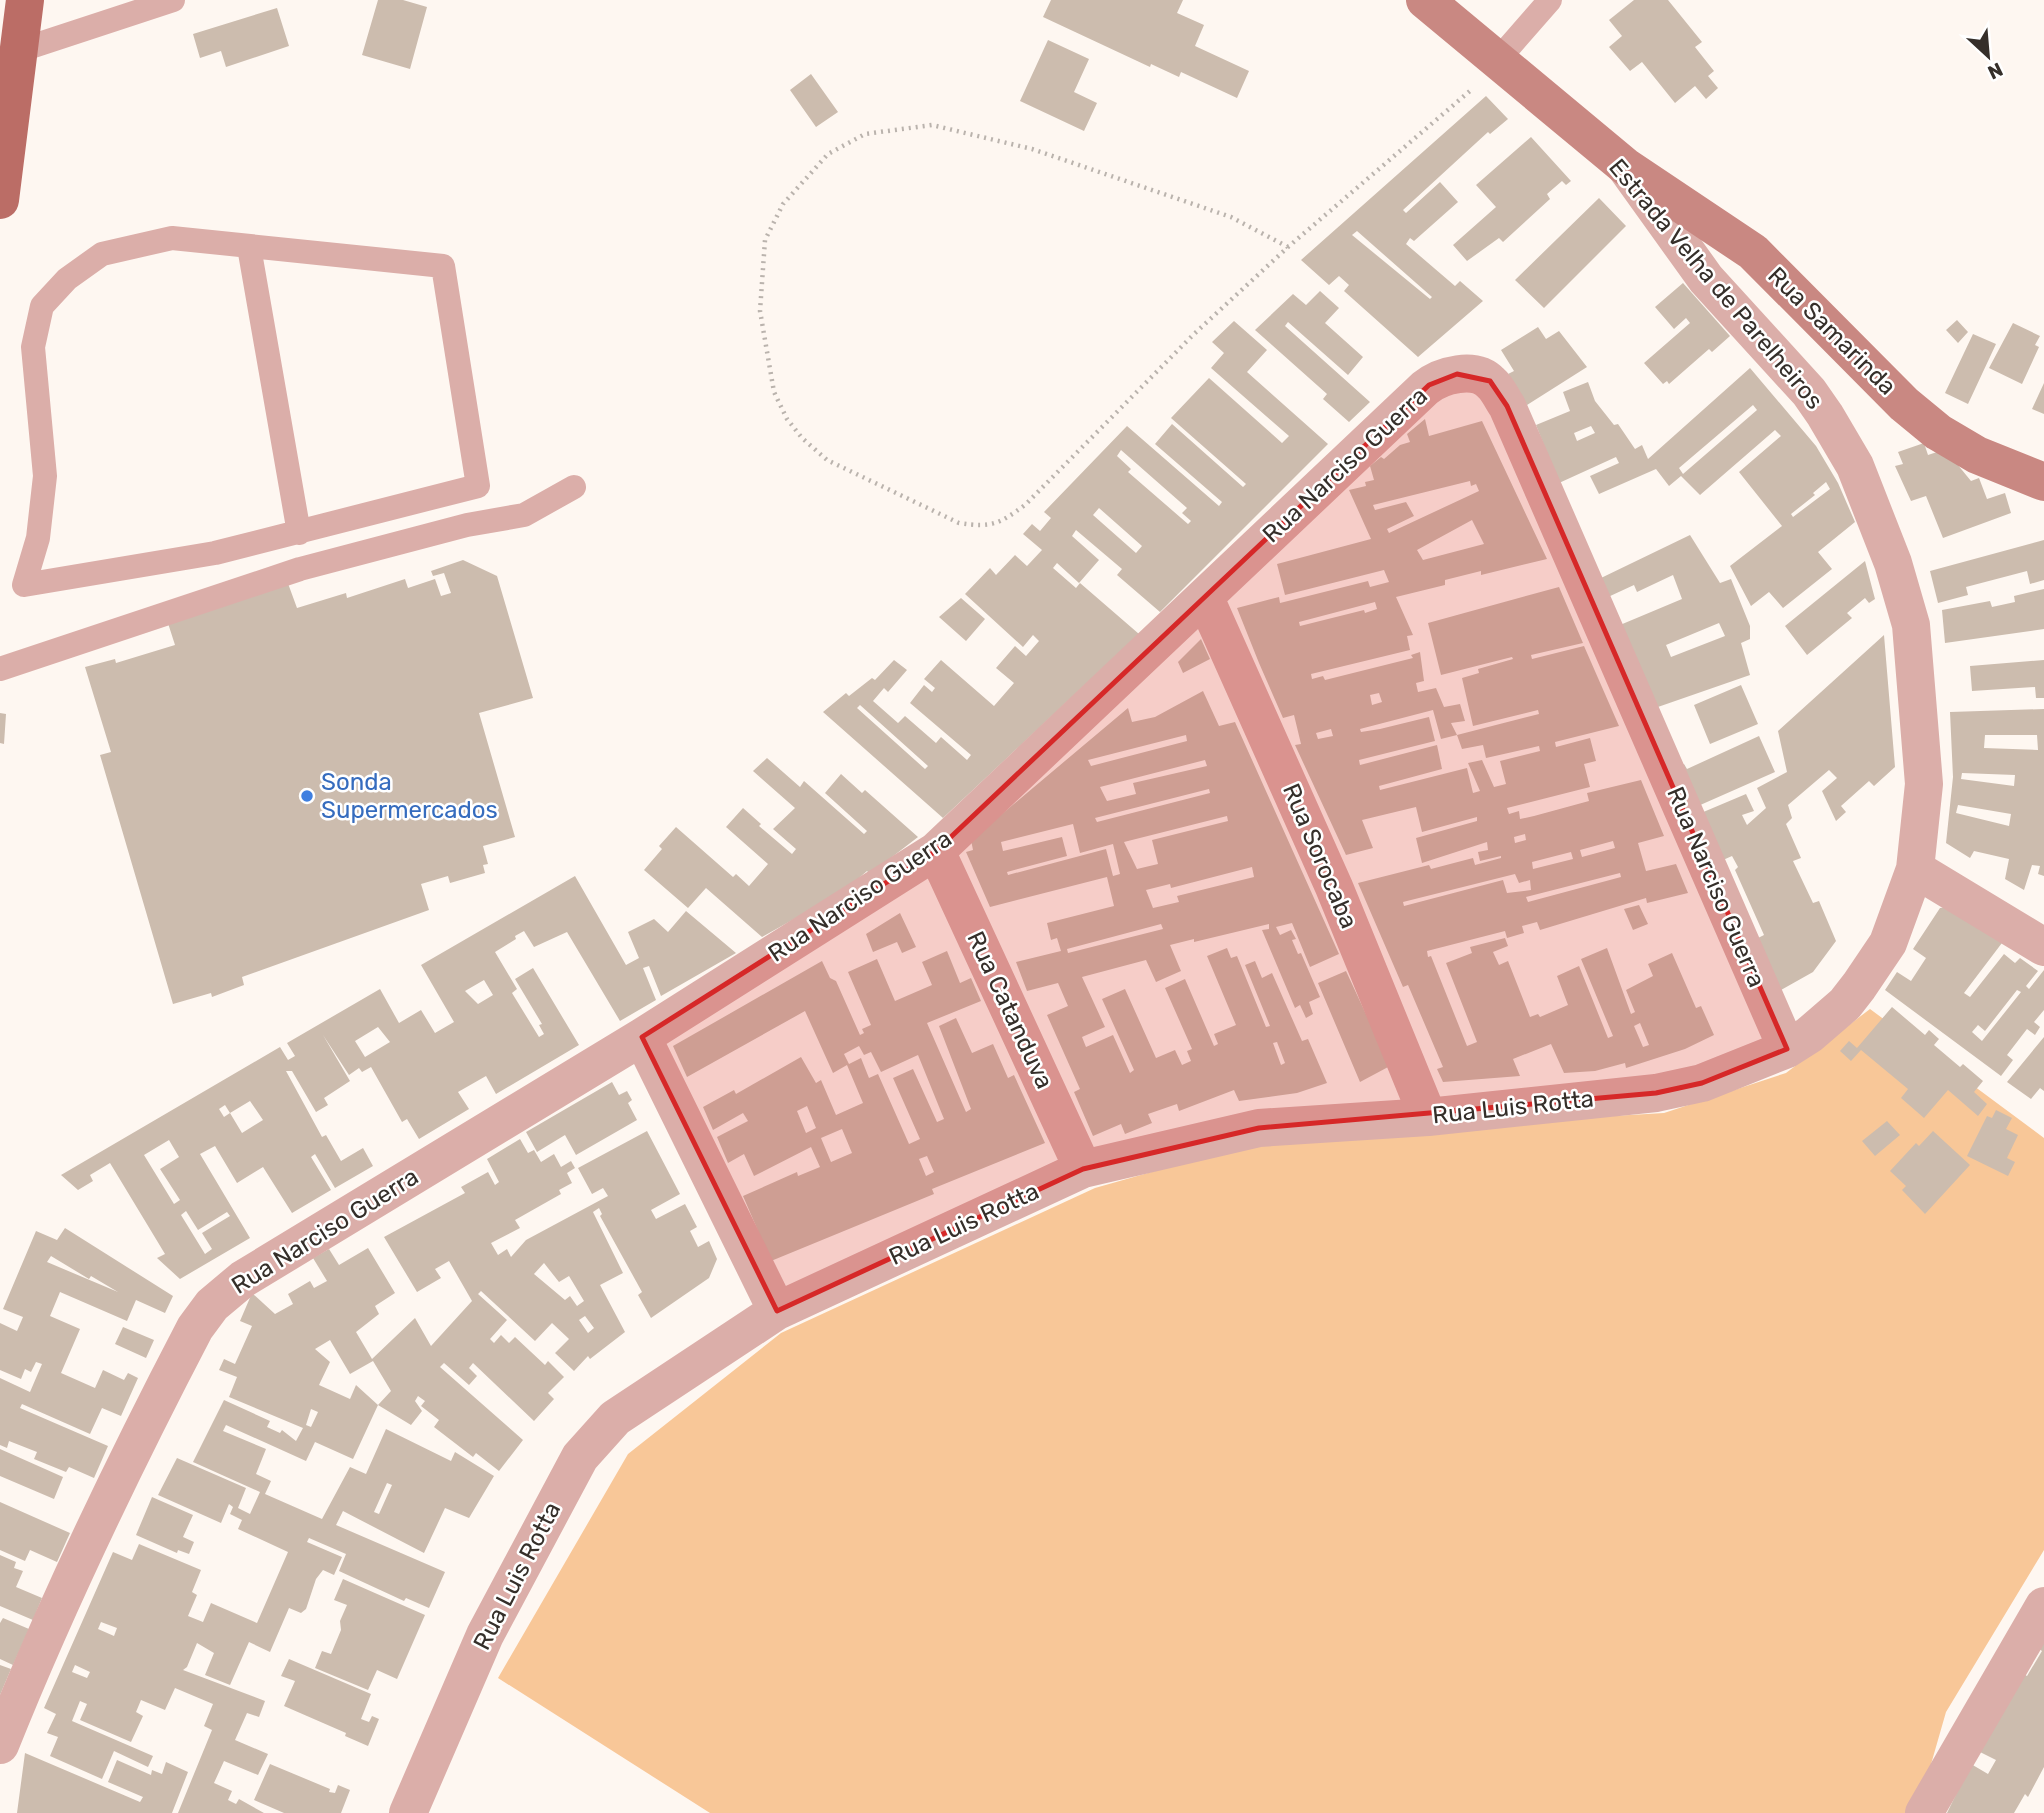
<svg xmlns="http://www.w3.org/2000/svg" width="2044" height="1813" font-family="Rubik,sans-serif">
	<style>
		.green { fill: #f8c798 }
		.building { fill: #ccbcae; fill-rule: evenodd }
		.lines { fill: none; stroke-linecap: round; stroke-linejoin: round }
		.path { stroke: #bab3ad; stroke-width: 4.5; stroke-dasharray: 2 5; stroke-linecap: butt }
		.service { stroke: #dbaea9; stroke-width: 24 }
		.minor { stroke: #dbaea9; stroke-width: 38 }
		.secondary { stroke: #c98882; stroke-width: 38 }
		.primary { stroke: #bb6d66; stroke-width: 38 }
		.marked { fill: #d62828; fill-opacity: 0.2; stroke: #d62828; stroke-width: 5; stroke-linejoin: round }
		.shop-dot { fill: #3f7fe0; stroke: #fff; stroke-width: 2.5 }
		.labels { text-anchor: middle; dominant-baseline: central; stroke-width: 5; stroke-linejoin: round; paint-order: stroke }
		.street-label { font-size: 24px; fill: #352f2a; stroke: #fff }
		.shop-label { font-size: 24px; fill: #366cbe; stroke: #fff; text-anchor: start }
	</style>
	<rect width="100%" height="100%" fill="#fef7f1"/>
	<path class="green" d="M1870,1009l174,129v412l-98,162 -29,101h-1207l-212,-135 130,-224 153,-121 314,-145 134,-38 167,-21 268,-16 122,-40z"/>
	<path class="building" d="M378,0h25l24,7 -17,62 -48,-14z
		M1051,0h132l-6,13 27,12 -9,21 54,25 -12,27 -56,-26 -2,5 -28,-13 -1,3 -107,-50z
		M1634,0h34l34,42 -7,5 19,24 -6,5 10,12 -12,11 -11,-13 -20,17 -33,-41 -12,9 -21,-24 13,-11 -13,-16z
		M277,8l12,38 -63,21 -5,-16 -21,7 -7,-24z
		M1048,40l41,19 -15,33 23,11 -13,28 -64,-30z
		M811,74l27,38 -22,15 -26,-37z
		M1486,96l22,23 -18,15 -2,-2 -85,78 3,3 34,-31 18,20 -44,39 -4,-3 -4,6 49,42 5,-5 23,20 -65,56 -74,-66 5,-6 -10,-9 -10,9 -28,-25zM1357,231l75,66 -2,2 -78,-64z
		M1531,137l40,44 -5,4 -4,-4 -15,13 3,5 -47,43 -4,-4 -32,23 -14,-16 43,-38 -20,-22z
		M1599,198l27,28 -82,82 -29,-28z
		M1683,283l47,53 -18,16 -3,-3 -40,35 -2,-3 -4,3 -19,-21 46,-40 -4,-5 -12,11 -19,-22z
		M1320,291l19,17 -14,15 38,34 -15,18 -60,-53 -3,4 85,76 -21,20 -26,-23 4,-5 -72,-64 38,-36 13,11z
		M1957,320l11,12 -10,11 -12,-13z
		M1234,321l33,29 -20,22 81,72 -168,168 -43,-37 5,-6 -46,-39 -4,6 27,24 -20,23 -22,-20 -4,5 23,20 4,-5 59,51 -196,184 -120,-106 23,-19 3,3 23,-18 3,2 19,-20 13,10 -19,22 -4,-4 -11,13 25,22 7,-7 31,27 5,-6 26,23 4,-5 -61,-52 14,-18 8,7 3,-4 -11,-9 17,-19 53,46 20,-23 -18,-15 19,-22 11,10 13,-15 -6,-6 -10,12 -58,-53 25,-26 6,7 19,-20 12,11 15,-16 -19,-16 9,-10 8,7 11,-13 -7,-6 83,-86 92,80 3,-4 -67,-58 17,-20 71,63 3,-3 -75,-66 38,-40 73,65 7,-7 -78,-68 13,-15 -12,-11zM1121,450l66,58 -5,5 9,8 -3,3 -60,-52 3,-3 -14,-13zM1099,508l43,38 -6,7 -43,-38zM860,705l68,61 -3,3 -68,-61z
		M2013,323l27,13 -5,9 4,2 -17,37 -33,-16z
		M1538,327l8,12 13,-8 28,36 -60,38 -19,-31 6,-3 -13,-21z
		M1973,334l23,10 -28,60 -23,-11z
		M1750,368l66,78 22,37 17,39 -37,30 14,17 -49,39 -14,-16 -18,14 -21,-40 52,-40 -43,-54 42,-36 -6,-6 -75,65 -19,-19 -12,10 -13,-17 -57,25 -9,-18 29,-13 -3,-6 -57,26 -23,-58 34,-14 -7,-19 25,-10 7,19 19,24 4,-1 17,25 7,-4 6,14zM1753,405l4,5 -74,64 -4,-6zM1591,426l4,7 -18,8 -3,-8zM1826,482l4,7 -37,28 -2,-3 24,-19 -2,-2z
		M2044,383v31l-12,-5z
		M1425,419l4,17 53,-15 65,138 -66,16v-4l-36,9v5l-49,12 17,38 -6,1 3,14 -99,24 1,5 11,-3 2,4 88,-22 -2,-3 9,-3 4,29 -8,2 2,9 18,-4 8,19 16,-3 5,17 -14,2 6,12 82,-21 -1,-4 -65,16 -11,-48 17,-5 -1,-4 35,-10 -1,-2 -71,18 -13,-52 131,-36 24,56 -52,12 1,4 52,-13 35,80 -64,16 1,5 34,-9 6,23 -12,3 6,23 -83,21 2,6 10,-3 1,8 14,-3 55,-15 -2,-8 54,-13 23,56 -26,7 8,28 30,-7 12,29 -41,10 -1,-5 -106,32 -3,-8 -15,4 2,7 -17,5 -2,-7 -78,20 1,6 3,-1 36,90 10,-4 -31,-79 26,-10 -2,-6 35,-9 3,8 -15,6 6,13 9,-4 22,56 8,-3 2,3 28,-12 -11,-29 22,-10 29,72 5,-2 -32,-77 26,-11 24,66 4,-2 -9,-22 27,-14 -5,-12 24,-11 24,55 5,-2 13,29 -29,14 -59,19 -1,-5 -30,8 -31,2 -13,-29 -38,15 7,17 -77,6 -6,-13 6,-2 -35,-82 -5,2 -45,-104 71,-18 2,4 42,-11 2,7 26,-7v-2l-21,5 -2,-9 10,-2 -1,-8 -65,21 -6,-25 61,-17v-4l-55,15 -6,-25 -54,13 11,28 -27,7 -51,-110 6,-1 -7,-29 -11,3 -24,-55 -22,-55 42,-11 1,6 88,-22 2,6 19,-5 -5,-12 -99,25 -8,-31 94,-25 -22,-49 17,-4 -1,-4 9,-2 -4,-14 11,-9 3,2 16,-14 10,-3 -3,-8zM1470,481l1,5 5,-2 3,7 -90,42 -2,-4 27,-13 -8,-14 -31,8 -2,-5zM1472,520l12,24 -61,16 -6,-10zM1375,602l2,7 -12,4 -1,-3 -64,16 -1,-4zM1379,693l3,9 -10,3 -2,-10zM1433,710l8,29 16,-4 5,14 21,-4 3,13 53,-12 1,5 -40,10 6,23 -12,3 -12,-27 -14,3 12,28 -7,2 -6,-25 -87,22 -1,-4 63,-17 -5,-24 -77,20 -1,-5 76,-19 -6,-24 -49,12 -19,3 -1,-3zM1331,729l2,7 -15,3 -2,-6zM1525,834l1,6 -11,3 -1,-6zM1613,841l2,7 -33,9 -2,-7zM1571,852l2,7 -40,10 -1,-7zM1620,873l1,4 -93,25 -2,-5zM1515,874l4,9 11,-3 1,10 -24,3 -4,-13 -99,26 -1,-4zM1640,1023l9,22 -6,2 -9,-21z
		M1924,443l4,12 12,-4 13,8 18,22 8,-3 8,21 18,-6 6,20 -68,25 -17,-42 -15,5 -16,-35 8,-2 -5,-12z
		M1690,535l30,48 11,-4 19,47v13l-9,4 9,32 -95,33 -35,-83 62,-26 -9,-24 -36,17 -3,-7 -26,12 -7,-19zM1719,623l6,13 -54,21 -5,-12z
		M2044,540v40l-14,4 -3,-13 -61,16 2,8 -30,8 -8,-32z
		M463,560l34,16 36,122 -54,15 36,124 -32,9 5,18 -5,1 2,8 -35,10 -2,-7 -27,8 8,26 -187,67 2,8 -32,12 -1,-4 -38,11 -73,-249 11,-3 -26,-85 30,-8 1,4 59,-18 -9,-28 120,-39 11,30 49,-15 1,5 58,-19 3,9 27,-9 6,17 10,-3 -7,-20 -11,3 -2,-5z
		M1865,561l10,38 -6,4 -4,-5 -18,15 5,5 -45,37 -22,-29z
		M2044,589v40l-99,14 -3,-33 48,-9 2,6 23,-5 -1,-6z
		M961,598l24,21 -19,22 -27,-24z
		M1884,635l11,132 -21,19 -5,-5 -28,25 5,6 -10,9 -14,-30 15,-13 -8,-8 -41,35 4,13 -6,6 15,34 -8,3 20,42 6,-2 17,40 -23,31 -32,18 -23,-52 6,-3 -29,-65 3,-3 -6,-11 -9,4 -22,-47 45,-19 8,17 -12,4 5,10 19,-17 -9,-20 30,-16 -9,-41z
		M1201,639l9,20 -27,14 -5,-11z
		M2044,660v38h-8l-1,-11 -63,4 -2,-25z
		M1741,685l17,39 -48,20 -16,-39z
		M1203,691l16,35 16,-4 104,232 -29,13 -18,-44 -16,4 4,8 11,-5 5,9 -4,1 6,14 3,-1 19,44 -11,5 4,12 -7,4 -6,-13 -5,3 -33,-78 7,-1v-5l-75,18v-3l-24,6 11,26 -25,11 -10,-22 -64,17 23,50 -23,10 4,10 27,-12 17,38 4,-3 -32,-71 23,-10 31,69 19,-8 7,15 9,-4 -4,-10 5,-2 -27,-61 20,-9 29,67 4,-2 -4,-10 22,-9 -29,-69 20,-8 4,10 6,-2 29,71 4,-1 -25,-61 10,-4 7,17 10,-5 30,68 6,-2 19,44 -30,10 -58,8 -5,-11 -55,21 -2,-7 -29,10 4,9 -27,11 -4,-10 -28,12 -19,-44 6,-3 -33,-74 21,-9 -10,-23 -31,8 -11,-29 45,-11 -4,-13 -6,2 -4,-17 67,-17 -7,-29 -117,30 -24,-55 7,-2 -2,-10 157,-132 4,14 23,-5zM1186,735l1,6 -96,25 -3,-6zM1205,760l2,6 -74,17 3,11 -29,7 -7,-14zM1209,789l1,4 -113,29 -2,-4zM1227,816l1,5 -76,19 6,24 -21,5 -13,-27zM1073,824l7,29 33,-9 7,30 -7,2 -7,-27 -98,26 -1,-3 60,-16 -5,-19 -59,14 -2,-9zM1252,867l2,10 -77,19 2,6 -26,6 -7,-18 24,-6 1,4zM1161,924l2,5 -95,24 -1,-4zM1277,1042l8,21 -4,2 -8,-22z
		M2044,709v167l-6,-2 2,-8 -8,-1 -8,25 -19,-11 4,-20 -35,-8 -4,7 -24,-15 7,-66 -3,-65zM1985,735h52l1,15 -54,-2zM1962,773l53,2 -1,11 -53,-7zM1958,805l53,9 -2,12 -53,-13z
		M0,713l6,1 -2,30 -4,-1z
		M1759,736l16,36 -77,34 -18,-40 4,-2 3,5z
		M767,758l33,29 4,-6 60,53 3,-3 -42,-38 16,-19 21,19 3,-3 53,47 -48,37 -3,-3 -23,20 -82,46 -56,-49 -18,20 -44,-38 18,-21 -3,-3 17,-19 57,50 3,-3 13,12 19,-22 -42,-37 17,-19 18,16 -2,2 33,28 4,-5 -23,-20 22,-21 -42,-37z
		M575,876l51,89 13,-7 -11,-26 26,-13 14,13 18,-21 50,42 -75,43 -12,-30 -6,2 13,32 -36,21 -53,-89 -33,15 -10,-16 -9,5 1,3 -21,13 22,37 -5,4 27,44 5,-3 -5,-9 3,-1 -27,-45 18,-11 46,77 -83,49 -10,-18 -28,16 11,17 -50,30 -12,-20 -5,3 -31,-55 -9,5 -3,-4 -10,7 -26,-40 27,46 -26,17 4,7 -12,7 -24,-41h-6l36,66 4,-2 15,26 22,-13 10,18 -38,22 -20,-34 -4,3 20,33 -39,23 -29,-46 -26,16 -22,-37 -15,8 50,84 -70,41 -23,-21 8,-4 -55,-91 -20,12 3,6 -15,9 -17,-15 219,-128 8,13 7,-4 -8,-13 93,-54 19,34 22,-13 14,23 19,-11 -33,-57zM484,980l9,15 -15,9 -13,-13zM378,1027l12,15 -25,15 -10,-16zM250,1101l13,19 -21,13 -12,-20 -6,4 -5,-8 6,-4 5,8zM169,1140l10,17 -19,12 20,31 -6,4 -30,-49zM186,1211l12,19 29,-18 3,4 -28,17 10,16 -7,5 -24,-39z
		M1639,905l9,19 -15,6 -9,-21z
		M1952,907l56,28 -44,58 6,4 34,-43 11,9 5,-5 18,13 -12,15 3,3 15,-19v40l-10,12 6,5 -5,8 -8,-6 -20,26 6,5 -12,16 -116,-86 12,-18 14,9 15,-23 -13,-9 27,-41zM2017,990l4,2 -39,49 -10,-9 6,-7 7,6z
		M900,913l16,34 -14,6 -5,-11 -24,10 -7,-18z
		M947,951l13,32 11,-5 10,23 -54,22 39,89 5,-3 -32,-83 17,-8 16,35 21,-9 15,34 6,-3 31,68 -113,46 2,5 -163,67 -28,-65 54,-24 1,4 22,-9 -9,-20 -57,29 -10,-22 -16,9 -11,-26 31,-16 -5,-8 -30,17 -10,-23 31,-17 2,4 65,-37 15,26 5,-3 15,35 27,-12 -16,-38 -14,8 -28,-62 -118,66 -14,-31 149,-85 8,17 6,3 24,54 4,-2 -2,-4 9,-4 -23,-53 29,-13 18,42 37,-16 -10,-23zM859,1046l5,9 7,-3 10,20 37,-17 26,64 -7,3 -24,-53 -20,9 27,61 -11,5 -31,-70 -9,4 -8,-20 -12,6 -5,-10zM807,1106l9,22 -10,5 -9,-22zM842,1129l10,24 -21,9 -10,-24zM927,1156l7,16 -8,4 -7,-17z
		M1346,971l44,95 -30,16 -42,-99z
		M1892,1007l33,28 4,-5 10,9 -5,6 26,22 3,-3 20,17 -9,11 13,12 -9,12 -30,-26 -24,28 -23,-20 7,-9 -47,-39 -10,11 -11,-10 9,-10 8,7z
		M2044,1037v54l-4,-3 -9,11 -24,-17z
		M612,1082l7,13 8,-4 5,9 -4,3 9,17 -61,35 -11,-20 -28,17 -11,-20z
		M1996,1110l16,8 -6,11 12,6 -11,23 8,4 -7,14 -41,-20 20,-40 5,2z
		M1887,1121l13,14 -25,21 -13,-15z
		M647,1131l33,63 -29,16 5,9 29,-15 12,23 -7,4 8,16 11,-6 8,18 -8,19 -58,40 -13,-23 4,-3 -42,-76 2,-2 -3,-6 -6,4 30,61 -23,12 25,47 -35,27 -2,-3 -14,15 -19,-18 14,-14 -17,-16 -17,18 -54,-50 -3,3 29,26 -17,19 4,4 7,-8 8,8 6,-6 30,28 3,-4 16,16 -16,16 6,6 -20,22 -61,-58 -4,5 8,8 -8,9 -25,-22 -4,4 83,73 -24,31 -23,-18 -3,4 -39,-30 5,-7 -18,-14 4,-5 -7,-5 -3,5 7,10 -11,14 -33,-20 13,-14 -18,-30 -23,13 -20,-34 -15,9 15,13 -11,23 31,14 6,-14 22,20 -25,54 -38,-17 -9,19 -80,-36 -3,6 43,18 -10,25 15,7 -6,13 57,25 28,-52 16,7 20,-45 65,32 4,-9 39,24 -25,42 -24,-10 -21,45 -81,-42 -7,14 109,47 -16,36 -23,-10 -2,3 -65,-30 7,-17 -37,-16 -2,4 35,15 -8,18 -11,-5 -7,9 -10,30 -5,4 -12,-5 -19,44 -21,-10 -19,43 -25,-10 9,-22 -17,-10 -10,24 -4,3 82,31 -6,16 -12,-4 -12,27 33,14 -10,21 -34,-14 -10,22 18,8 -4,9 8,4 3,-5 25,14h-86l34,-83 -8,-4 9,-22 -38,-16 -10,22 -24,-10 -5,12 7,4 -12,26 -51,-22 7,-16 -7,-3 -8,20 81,35 -5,11 -34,-16 -12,28 -52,-23 8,-19 -11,-4 9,-19 -12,-6 69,-156 19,8 7,-16 62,26 -9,22 5,3 -9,21 15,6 8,-19 46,20 31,-71 -50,-23 4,-9 -12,-6 3,-7 -4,-3 -8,19 -63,-28 19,-37 69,30 -8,20 12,6 10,-22 -67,-30 31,-62 46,21 -3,6 13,6 2,-3 14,11 7,-13 -74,-31 8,-20 -18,-7 5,-11 11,5 17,-38 -12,-5 12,-28 23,21 18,-10 -5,-10 22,-13 4,7 13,-7 -14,-23 16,-9 10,16 29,-17 27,45 -20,13 4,8 -23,18 16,27 43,-41 16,28 41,-45 -23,-40 -14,8 6,9 -24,14 -33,-55 81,-44 -4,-6 27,-15 7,13 4,-3 -12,-23 33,-20 8,14 6,-3 7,12 13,-8 7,13 10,-6 4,7 -8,5 5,10 -13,7 2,4 -46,26 5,8 -29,15 7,12 9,-6 4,8 15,-17 82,-44 -5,-8 -11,6 -14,-26zM544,1263l15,19 10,-6 15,25 -7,5 -7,-10 -5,4 -31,-26zM585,1316l9,12 -6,5 -9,-13zM311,1409l7,3 -7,15 -5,-2zM387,1483l5,2 -13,29 -5,-2zM101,1622l16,6 -3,8 -16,-7zM75,1665l15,7 -3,6 -15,-6z
		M1933,1131l37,34 -45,49 -23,-24 4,-4 -16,-15 26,-28 3,3z
		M65,1228l108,68 -8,17 -29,-13 -9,21 -67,-29 -10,24 30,13 -19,44 34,15 8,-18 21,10 4,-7 10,5 -17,38 -19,-8 -12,26 -68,-30 -2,4 88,38 -14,32 -25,-11 -3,5 -32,-13 3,-7 -28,-11 -2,7 -7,-3v-67l30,14 12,-28 -6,-2 -5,10 -6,-3 -4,10 -21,-9v-47l17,8 6,-14 -20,-8 33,-78 21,9zM51,1256l38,23 2,-3 27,16 -71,-30z
		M123,1327l31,13 -8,18 -31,-14z
		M0,1449l63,28 -9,22 -54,-23z
		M152,1497l41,18 -10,22 11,5 -5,12 -11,-4 -1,3 -41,-18z
		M0,1502l70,31 -13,29 -27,-12 -5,11 -25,-11z
		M0,1555l16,7 -2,6 9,3 -7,16 26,11 -9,22 -33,-14z
		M343,1579l82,36 -28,64 -20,-9 -9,20 -53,-22 7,-17 9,3 10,-24 -1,-9 7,-16 -13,-5z
		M3,1618l26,11 -16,36 -13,-6v-36z
		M2044,1638v129l-16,30 -3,-3 -11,19h-67l24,-49 17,10 8,-14 -18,-9 44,-78 5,3 15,-25 -4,-3z
		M289,1659l82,35 -10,25 8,3 3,-6 7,3 -11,27 -23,-10 1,-3 -62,-27 11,-25 -14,-5z
		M0,1665l11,4 -11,26z
		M25,1753l115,49 3,-5 -35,-15 9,-22 34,15 1,-5 10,4 4,-12 22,10 -16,41h-155z
		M270,1764l60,25 -1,3 6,1 3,-8 12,5 -9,23h-57l-30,-13z"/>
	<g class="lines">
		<path class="path" d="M1288,247l-57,-30 -199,-68 -100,-24 -67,9 -37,20 -45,50 -18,36 -5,71 14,81 13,27 15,19 25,22 132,63c33,5 40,1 66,-18l168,-170 95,-88 183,-157"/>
		<path class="service" d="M18,51l155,-51
			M1496,62l54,-62
			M172,238l271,28 35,220 -263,67 -191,32 14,-47 7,-62 -12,-129 9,-41 25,-27 35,-25z
			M249,247l50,286
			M0,669l300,-100 167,-44 57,-10 50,-28"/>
		<path class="minor" d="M1205,598l129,289 94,230
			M936,851l147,318
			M1915,869l129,78
			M642,1037l135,274
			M0,1745c58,-145 123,-279 195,-417l17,-23 31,-26 399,-242 294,-186 489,-463c16,-13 50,-22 66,-5 7,6 11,16 16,23l280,643
			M408,1813l77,-178 95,-178 35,-39 162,-107 306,-142 176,-41 169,-11 228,-24 46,-10 85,-34 22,-14 36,-31 14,-18 29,-43 27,-74 9,-85 -13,-159 -18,-62 -38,-97 -30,-51 -16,-23 -103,-113 -79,-110
			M1924,1813l120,-207"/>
		<path class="secondary" d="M1425,0l201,167 127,85 151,152 34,28 39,23 67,27"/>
		<path class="primary" d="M0,200l25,-200"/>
	</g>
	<path class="marked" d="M1457,374l33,7 17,25 280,643 -85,34 -46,10 -397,35 -176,41 -306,142 -135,-274 294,-186 493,-466z"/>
	<circle class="shop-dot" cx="307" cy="796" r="7"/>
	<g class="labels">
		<g class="street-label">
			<text transform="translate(1716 284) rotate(50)">Estrada Velha de Parelheiros</text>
			<text transform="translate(1832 331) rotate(45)">Rua Samarinda</text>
			<text transform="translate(1345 465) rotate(-43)">Rua Narciso Guerra</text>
			<text transform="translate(1320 856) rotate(67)">Rua Sorocaba</text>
			<text transform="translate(1716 887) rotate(67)">Rua Narciso Guerra</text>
			<text transform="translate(860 896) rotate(-34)">Rua Narciso Guerra</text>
			<text transform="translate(1010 1010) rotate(65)">Rua Catanduva</text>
			<text transform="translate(1513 1107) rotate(-6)">Rua Luis Rotta</text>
			<text transform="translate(964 1224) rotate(-25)">Rua Luis Rotta</text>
			<text transform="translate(325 1231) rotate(-32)">Rua Narciso Guerra</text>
			<text transform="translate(517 1576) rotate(-63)">Rua Luis Rotta</text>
		</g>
		<g class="shop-label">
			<text x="321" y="782">Sonda<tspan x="321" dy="28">Supermercados</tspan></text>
		</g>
	</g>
	<g transform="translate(1988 56) rotate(154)" stroke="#ffffff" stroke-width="5" paint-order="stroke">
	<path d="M0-5L12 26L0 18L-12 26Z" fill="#352f2a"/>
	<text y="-10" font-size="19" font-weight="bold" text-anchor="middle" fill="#352f2a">N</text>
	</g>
</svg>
